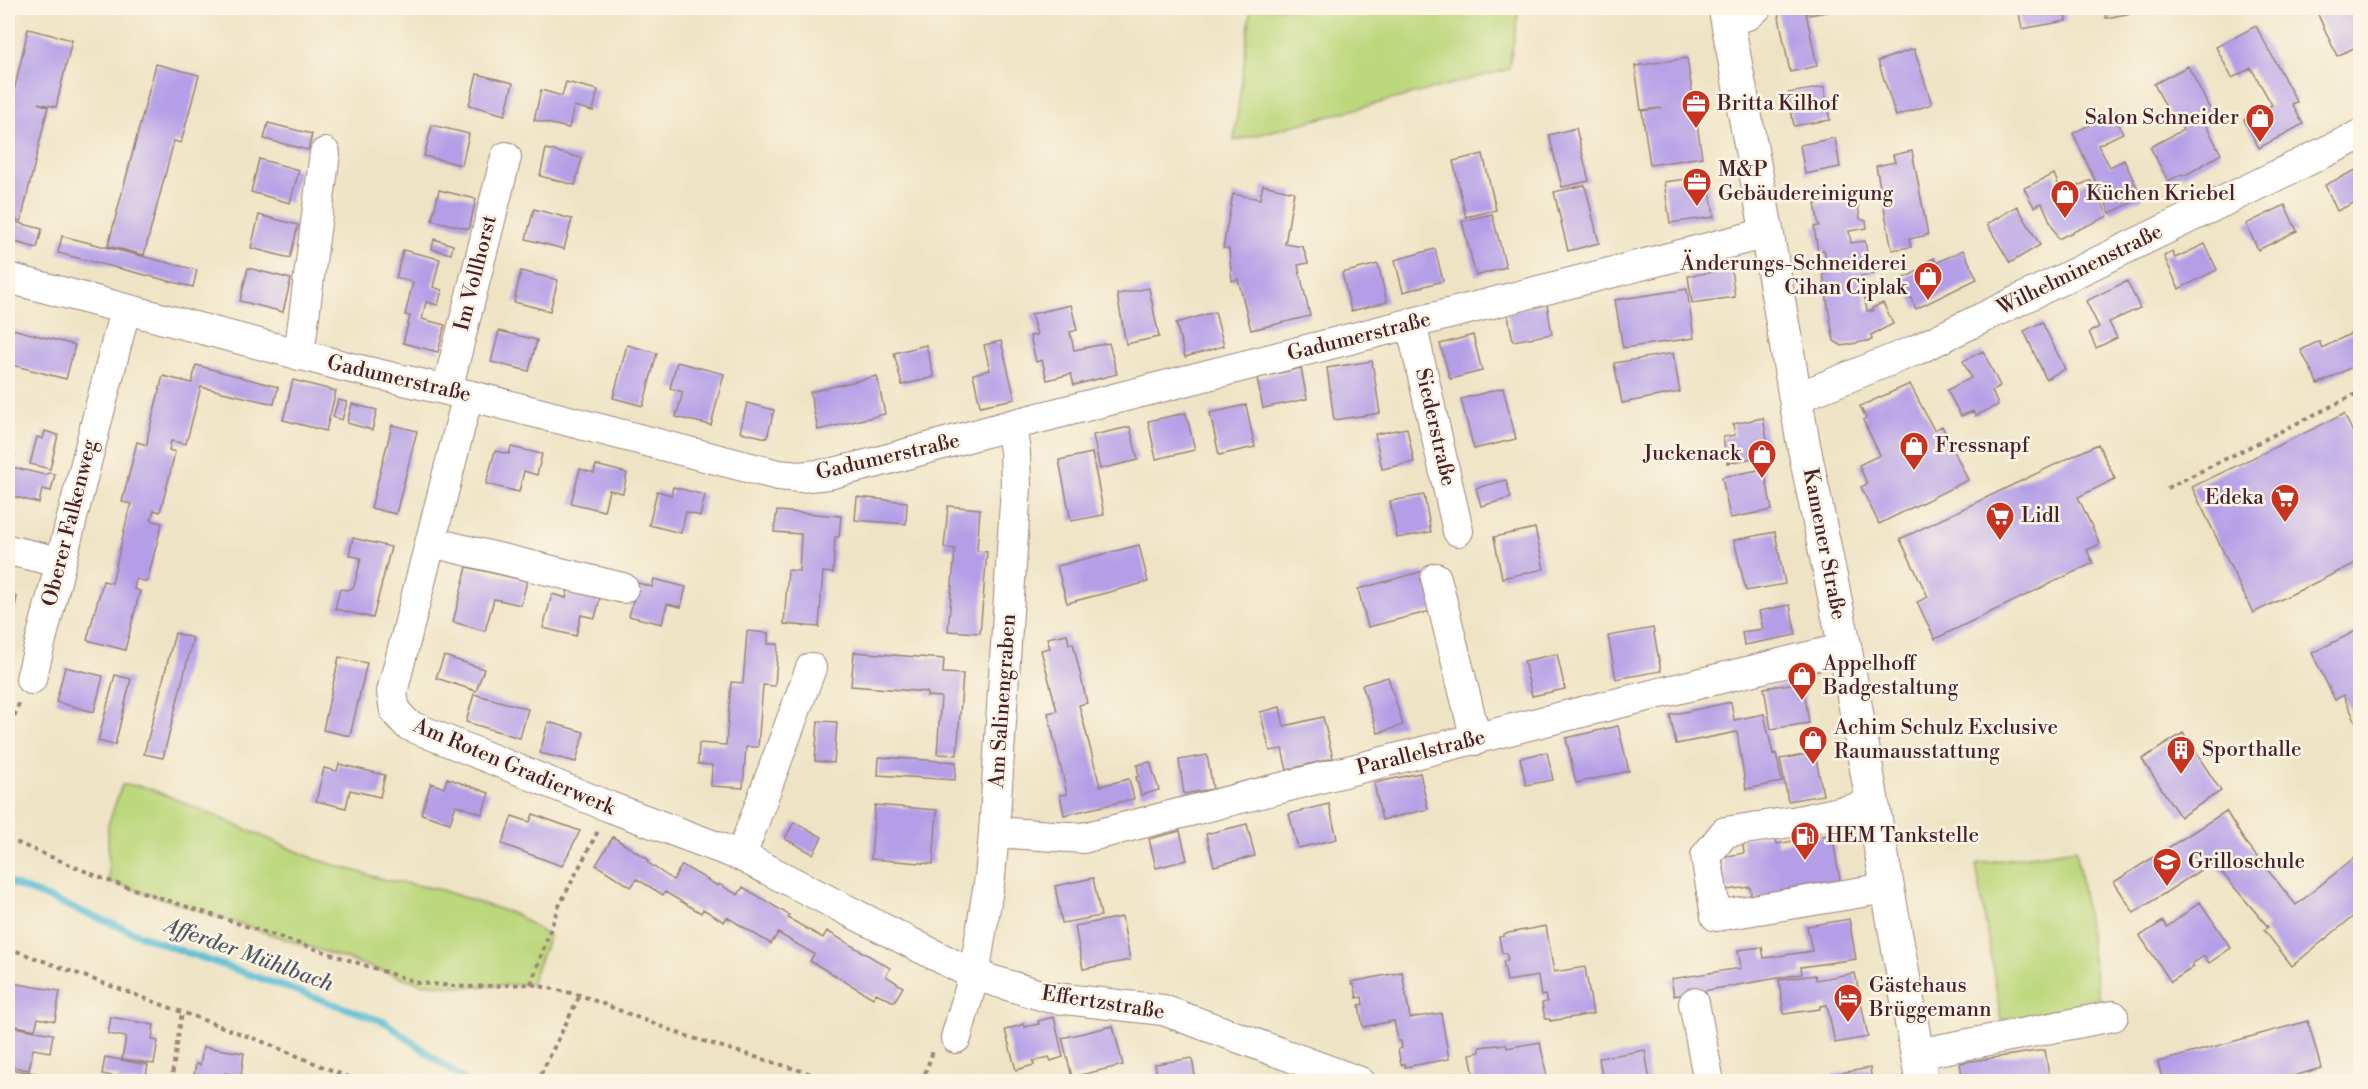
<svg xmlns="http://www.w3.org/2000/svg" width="2368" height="1089" font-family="'Libre Bodoni',serif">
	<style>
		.green { fill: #bcd77c; stroke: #837b54; stroke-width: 1.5 }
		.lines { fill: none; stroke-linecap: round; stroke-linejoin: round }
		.stream { stroke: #57bbd5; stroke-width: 7 }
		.building { fill: #b39ee7 }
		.minor-casing { stroke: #9c8278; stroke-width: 32 }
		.major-casing { stroke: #9c8278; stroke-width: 35 }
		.path { stroke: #9c8278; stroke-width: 4; stroke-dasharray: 4.5 4.5; stroke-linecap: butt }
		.minor { stroke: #fff; stroke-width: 30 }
		.major { stroke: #fff; stroke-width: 33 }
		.labels { text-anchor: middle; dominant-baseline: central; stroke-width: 5; stroke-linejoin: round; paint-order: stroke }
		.poi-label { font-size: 21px; fill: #4a1f2b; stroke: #fcf5e5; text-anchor: start }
		.street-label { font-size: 21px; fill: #4a1f2b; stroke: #fcf5e5 }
		.water-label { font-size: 22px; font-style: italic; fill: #4f5666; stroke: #fcf5e5 }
	</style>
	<rect width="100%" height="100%" fill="#fcf5e5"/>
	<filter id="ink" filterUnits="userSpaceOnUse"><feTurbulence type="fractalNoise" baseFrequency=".0167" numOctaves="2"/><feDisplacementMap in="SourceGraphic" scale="12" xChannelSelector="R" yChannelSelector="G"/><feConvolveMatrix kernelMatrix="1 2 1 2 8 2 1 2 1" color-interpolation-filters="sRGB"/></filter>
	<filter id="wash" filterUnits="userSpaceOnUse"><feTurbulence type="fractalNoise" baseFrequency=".008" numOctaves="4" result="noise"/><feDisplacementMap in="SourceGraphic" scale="24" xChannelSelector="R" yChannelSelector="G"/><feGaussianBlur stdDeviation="1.35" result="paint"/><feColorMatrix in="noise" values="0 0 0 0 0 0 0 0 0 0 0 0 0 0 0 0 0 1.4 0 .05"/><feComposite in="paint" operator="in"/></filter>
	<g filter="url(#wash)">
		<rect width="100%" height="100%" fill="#eee4c5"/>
		<path class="green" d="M1251,8h268l-10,61 -275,72z
			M122,785l20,1 29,11 144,62 67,20 56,10 79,26 32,21 -18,48 -64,3 -48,-4 -310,-102 -1,-56z
			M2076,849l24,154 -99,17 -25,-156z"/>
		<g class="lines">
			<path class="stream" d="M8,882l160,64 217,76 82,60"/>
		</g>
		<g id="blocks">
			<path class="building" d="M1805,8l12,58 -27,6 -12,-60z
				M1808,8h30l1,2 -30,5z
				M2018,8h46l2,13 -44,8z
				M2104,8h36l1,3 -35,7z
				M2315,8h45v37l-23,11z
				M2256,26l41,76 -5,2 11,20 -44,24 -15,-28 28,-15 -21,-37 -19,10 -16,-31z
				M28,29l44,11 -16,67 -18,-4 10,4 -27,114 -13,-3v-100z
				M1914,49l18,55 -36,12 -18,-55z
				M1687,58l15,99 -52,8 -8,-54 20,-3 -21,2 -6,-44z
				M156,64l43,11 -18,68 -7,-2 -30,114 -36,-9z
				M2188,66l25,49 -10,5 18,34 -30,18 -8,4 -1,-2 -14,7 -18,-34 33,-17 -4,-8 -4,2 -21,-40z
				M477,74l36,9 -8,32 -36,-10z
				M566,82l32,8 -5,21 -19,-5 -5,22 -35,-8 7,-30 21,6z
				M1824,87l6,33 -36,6 -6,-33z
				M2114,113l9,20 -25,12 12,22 14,-7 18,38 -32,15 -37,-80z
				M268,123l44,11 -4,16 -44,-11z
				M432,125l37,9 -7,31 -38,-9z
				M1576,128l13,53 -27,6 -13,-52z
				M1835,138l5,29 -35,7 -5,-29z
				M546,149l36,9 -7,27 -35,-9z
				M1912,151l16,84 -19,4 2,8 -19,3 -16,-84 19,-4 -2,-7z
				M1483,154l13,56 -30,7 -13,-56z
				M259,159l40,11 -9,33 -39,-11z
				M2360,168v32l-23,11 -12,-26z
				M2054,174l8,19 29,-13 17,36 -50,23 -16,-36 -8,4 -10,-19z
				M1708,176l6,41 -44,6 -6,-41z
				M1263,185l31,7 -9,52 18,3 5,16 -10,2 12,51 -59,14 -13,-51 -6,2 -3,-32 -6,-1 10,-54 27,5z
				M1585,185l14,58 -31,8 -14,-59z
				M439,190l37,9 -7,30 -37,-9z
				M1857,198l3,21 6,2 1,7 -18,3 2,12 14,-2 4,24 6,-1 3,6 -3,3 -14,3 6,35h6l-1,-3 11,-5 10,21 -22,11 1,5 -30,6 -8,-5 -4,-22 -7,-45 6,-2 -5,-22 -6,1 -4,-24 5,-1 -4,-22z
				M2285,205l12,26 -39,19 -12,-26z
				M2017,206l23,39 -30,18 -23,-39z
				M534,209l38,10 -8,30 -38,-10z
				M1492,214l14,53 -30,9 -14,-55z
				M259,215l39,10 -8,33 -39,-10z
				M8,220l34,9 -5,19 -29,-8z
				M62,236l135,34 -4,17 -135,-34z
				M434,239l19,6 -2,9 -19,-5z
				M2205,244l12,26 -38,19 -15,-33 8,-4 3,6z
				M1435,249l8,32 -40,11 -8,-32z
				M403,250l37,9 -7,28 9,3 -4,15 -12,-3 -4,17 23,6 -7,27 -35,-9 7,-27 -5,-1 8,-33 -17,-4z
				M1963,250l14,29 -61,30 -14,-30 26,-13 -2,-4 8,-4 2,5z
				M1378,264l9,38 -36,9 -9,-38z
				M248,268l43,11 -8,33 -43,-11z
				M1731,269l4,28 -43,6 -4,-27z
				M521,271l37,9 -8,31 -36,-9z
				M2127,281l13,27 -31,14 8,16 -21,10 -7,-16 10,-5 -13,-26z
				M1149,288l10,49 -33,7 -9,-50z
				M1687,289l7,49 -71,10 -8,-48z
				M1547,304l5,30 -39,7 -6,-30z
				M1071,305l6,25 -7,2 4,18 35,-7 8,31 -43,11 -3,-11 -24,6 -5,-20 -6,2 -6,-26 7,-1 -6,-21z
				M1215,312l9,34 -39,11 -9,-34z
				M2042,322l23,47 -19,10 -22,-48z
				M8,328l67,17 -9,34 -58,-15z
				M2360,329v34l-42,21 -17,-34 18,-9 3,7z
				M499,331l38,9 -8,31 -38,-9z
				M1473,335l9,36 -32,8 -10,-35z
				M1001,341l14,58 -35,7 -7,-32 17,-4 -6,-25z
				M627,345l30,8 -14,53 -30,-8z
				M926,345l8,32 -32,8 -8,-32z
				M1983,351l17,35 -8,5 6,14 -23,11 -2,-5 -12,5 -14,-26 24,-12 -8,-17z
				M1673,353l7,39 -58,11 -8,-40z
				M1372,361l8,52 -46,7 -7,-52z
				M677,362l47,12 -13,51 -35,-8 7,-25 -13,-4z
				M196,365l82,22 -4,17 -73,-17 -15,57 -15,-3 -2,9 6,2 -7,30 -8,30 -6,-2 -3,10 11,3 -15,59 -11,-3 -2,10 6,2 -15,59 -38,-10 16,-59 9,2 16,-69 4,-10 -10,-2 15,-60 10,3 1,-10 15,-59 29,7z
				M1301,368l6,31 -44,9 -6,-30z
				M877,376l8,38 -67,16 -8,-38z
				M293,380l43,11 -10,40 -43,-11z
				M1910,384l24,46 8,-4 26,54 -89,44 -18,-37 6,-3 -8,-19 21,-10 -17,-35 3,-2 -6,-12z
				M1503,388l13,51 -42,10 -13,-50z
				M338,400l9,2 -5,18 -9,-3z
				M747,403l27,7 -7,28 -27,-6z
				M352,404l25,6 -5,20 -25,-7z
				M1246,405l9,42 -36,8 -9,-42z
				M1186,413l9,37 -39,9 -8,-38z
				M2344,414l16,33v114l-107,52 -61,-126z
				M1763,418l7,37 -43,8 -4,-26 12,-2 -2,-11z
				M392,425l25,6 -21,83 -25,-6z
				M1130,427l8,33 -38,9 -7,-34z
				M1407,428l7,34 -32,7 -7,-35z
				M45,431l13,4 -8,34 -20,-5 7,-27 6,2z
				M2098,444l17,35 -37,18 22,47 -13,6 6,13 -158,76 -18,-37 11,-5 -28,-58z
				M511,447l31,7 -5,21 -13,-4 -5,21 -33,-8 9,-33 14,3z
				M8,453l7,2 -3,12 33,8 4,-2 6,1 -4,17 -9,-2 -3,14 -31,-8z
				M1092,453l12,62 -33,6 -12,-61z
				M596,465l31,8 -4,20 -14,-3 -5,21 -33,-8 9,-34 14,4z
				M1764,469l8,41 -42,8 -8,-41z
				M1506,480l5,18 -30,8 -5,-18z
				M673,487l32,8 -5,21 -14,-4 -5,21 -32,-8 8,-34 14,4z
				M1424,495l7,37 -34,6 -7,-37z
				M857,497l50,5 -1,22 -51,-4z
				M948,506l32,3 -3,42 10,1 -7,81 -32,-2 7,-82 -11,-1z
				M777,511l64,5 -2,21h-4l-2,36 -10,-1 -4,55 -35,-3 4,-54 11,1 2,-37 -27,-2z
				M1535,528l9,41 -42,9 -8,-41z
				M1775,532l10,52 -39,7 -12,-51z
				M353,538l38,9 -18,71 -38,-9 5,-20 8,1 6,-3 7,-29 -12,-3z
				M1139,545l9,37 -81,21 -10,-37z
				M467,567l60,14 -6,24 -27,-6 -9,32 -32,-9z
				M1424,571l11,39 -67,17 -10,-38z
				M654,579l32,8 -5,20 -14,-3 -5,20 -33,-8 9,-33 14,4z
				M568,590l32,8 -5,20 -14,-3 -5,21 -33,-8 9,-34 14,4z
				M8,595l9,2 -7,33h-2z
				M1790,605l6,30 -52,10 -2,-13 21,-3 -4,-18z
				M1653,628l8,43 -45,8 -8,-43z
				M2360,629v101l-17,-35 -8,5 -23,-47z
				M747,631l21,2v11h10l-3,42 -12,-1 -5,62h-12l-3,41 -32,-2 1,-21 -14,-1 1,-21 27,2 5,-63 12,1z
				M175,633l18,5 -30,120 -19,-4z
				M1067,634l2,10 4,-1 14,60 -8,2 21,81 29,-7 5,20 -70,16 -4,-20 7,-1 -19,-81 9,-2 -16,-61 9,-2 -3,-10z
				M854,652l90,7 -1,14 20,1 -6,81 -20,-1 4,-57 -14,-1v-4l-76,-6z
				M1557,654l8,35 -33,7 -8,-35z
				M444,656l40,13 -8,22 -40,-13z
				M339,657l28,6 -17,73 -27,-6z
				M65,667l38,9 -9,36 -38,-10z
				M115,675l16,4 -16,66 -17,-4z
				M1388,677l15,48 -25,8 -16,-48z
				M1803,682l6,41 -38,6 -7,-41z
				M474,694l54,15 -8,29 -54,-16z
				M1731,702l3,18 30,-6 9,40 3,-1 6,29 -36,7 -9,-57 -61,12 -6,-29z
				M1280,707l4,19 39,-9 10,41 -46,12 -5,-21 -12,2 -10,-39z
				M818,721l19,1 -3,41 -19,-2z
				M548,722l36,10 -8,30 -36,-9z
				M1618,726l11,45 -53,12 -10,-45z
				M2183,733l38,58 -41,26 -38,-58z
				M1547,752l6,28 -27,5 -6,-27z
				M1815,753l8,42 -35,6 -8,-42z
				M1207,755l6,34 -29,5 -5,-34z
				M879,757l77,5 -1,18 -77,-5z
				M1150,762l9,28 -18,5 -5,-18 3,-1 -2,-11z
				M339,764l46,11 -5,22 -30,-7 -4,18 -30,-7 8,-33 13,3z
				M1420,773l8,36 -46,11 -8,-37z
				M447,778l42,15 -7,21 -26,-9 -6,18 -29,-9 10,-31 13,5z
				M1329,804l8,35 -39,9 -9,-34z
				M875,805l62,5 -4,54 -62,-5z
				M2226,811l19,31 51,63 64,-52v58l-68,55 -28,-36 4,-3 -55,-65 -79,51 -20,-31z
				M533,814l47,17 -18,35 -60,-22 10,-28 18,6z
				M794,822l28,15 -9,17 -28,-15z
				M1247,824l8,32 -41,10 -8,-32z
				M1180,831l7,29 -31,8 -7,-29z
				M1775,834l2,10 55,-10 8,46 -55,9v6l-33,5 -2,-13 -23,3 -5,-33 22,-4 -2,-14z
				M613,837l36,23 -2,2 26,18 9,-15 36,21 1,-2 19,11 5,-8 46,28 -1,3 35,20 4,-7 63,37 -4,8 17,11 -9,15 -18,-9 -3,5 -63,-37 4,-7 -36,-21 -7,11 -44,-27 -3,5 -21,-13 -2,4 -36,-21 -2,3 -26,-16 -6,8 -35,-22z
				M1093,878l8,38 -39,7 -7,-37z
				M2200,902l31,46 -22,15 -5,-7 -12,8 2,3 -23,15 -31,-46 23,-15 4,6z
				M1122,917l8,43 -47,9 -8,-43z
				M1849,919l7,40 -55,8 1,7 -128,22 -3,-17 70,-11 -3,-18 24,-3 2,11 48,-7 -5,-25z
				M1546,926l8,46 31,-5 8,47 -43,7v-2h-5l-3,-16 5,-1 -2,-7 -4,1 -3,-20 -31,5 -4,-20 5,-1 -2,-7h-4l-3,-16 5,-1 -1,-2z
				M1402,972l8,46 31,-5 8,46 -44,8v-3l-4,1 -3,-16 4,-1 -1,-7h-3l-4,-20 -31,6 -4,-22 4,-1 -1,-7 -5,1 -3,-14h-2l-1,-2z
				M1855,973l13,64 -33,6 -8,-38 -7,1v3l-36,5 -5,-34 36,-5 1,5z
				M12,983l48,8 -5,30 -17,-3 -3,12 -27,-6v-27h1z
				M111,1017l43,8 -2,15 6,1 -4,23 -32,-5 4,-22 -18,-3z
				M1054,1017l9,40 -12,4 -2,-4 -16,4 1,4 -18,5 -11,-40 19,-6 1,3 4,-1 10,-2 -1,-3z
				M2308,1021l13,47 -48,14h-110l-5,-20z
				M8,1026l45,8 -3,18 -17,-3 -4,21 -21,-4z
				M1113,1026l10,39 -51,12 -10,-39z
				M1540,1042l7,35 -23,5h-49l-5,-28 10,-2v-5l26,-3 1,4z
				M203,1047l41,6 -3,23 -16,-3 -1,9h-31l3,-18 4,1z
				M1645,1050l5,32h-47l-4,-24z
				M2045,1050l5,32h-87l-3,-19z
				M105,1057l43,8 -3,15 4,2h-31l1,-5 -17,-3z
				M1192,1058l4,24h-38l-3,-18z
				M1870,1068l2,14h-38l-1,-8z
				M8,1069l40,6 -1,7h-39z"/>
		</g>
	</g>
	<g filter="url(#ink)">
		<use href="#blocks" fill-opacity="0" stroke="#9c8278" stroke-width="1.5"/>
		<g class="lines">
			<g class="minor-casing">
				<path id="minor" d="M1727,19l21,-4 8,-7
					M8,278l339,89 121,28 310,80 21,2 30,-3 45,-11 137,-38 756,-192
					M1411,323l47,208
					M299,355l26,-202
					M447,390l59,-233
					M468,395l-76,297 3,19 13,14 202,82 131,49 233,119 16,-98 4,-45 22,-345 -1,-35 -4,-27
					M1796,398l120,-48 444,-215
					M431,542l192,46
					M8,550l52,12
					M1436,578l40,162
					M31,679l94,-369
					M1873,805l-75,16 -73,11 -19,24 10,60 171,-28
					M994,832l89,6 462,-117 300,-73
					M741,856l70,-188
					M1694,1003l15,79
					M956,1038l18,-63 73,22 116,13 197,72
					M1917,1054l196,-38"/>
			</g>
			<g class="major-casing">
				<path id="major" d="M1725,8l42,225 36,209 42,206 77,434"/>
			</g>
			<path class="path" d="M2167,488l193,-96
				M8,733l12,-32
				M8,839l101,42 310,102 48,4 64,-3 49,11 103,40 155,47
				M8,948l258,95 94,39
				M531,984l27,-76 41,-79
				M171,1082l11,-70
				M537,1082l43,-87
				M922,1082l11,-31"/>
			<use href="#minor" class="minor"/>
			<use href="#major" class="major"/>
		</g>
	</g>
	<defs>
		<g id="office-pin" transform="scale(1.5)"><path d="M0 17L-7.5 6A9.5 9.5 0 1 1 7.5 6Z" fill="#c8321e" stroke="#fcf5e5"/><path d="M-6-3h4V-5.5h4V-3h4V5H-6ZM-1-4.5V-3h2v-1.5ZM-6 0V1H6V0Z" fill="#fff"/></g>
		<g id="shop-pin" transform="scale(1.5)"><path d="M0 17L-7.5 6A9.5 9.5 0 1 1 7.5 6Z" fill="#c8321e" stroke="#fcf5e5"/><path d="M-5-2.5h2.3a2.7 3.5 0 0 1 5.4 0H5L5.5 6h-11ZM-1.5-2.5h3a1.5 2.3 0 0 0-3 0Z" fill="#fff"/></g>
		<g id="supermarket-pin" transform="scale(1.5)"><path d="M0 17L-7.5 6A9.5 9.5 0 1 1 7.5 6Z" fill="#c8321e" stroke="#fcf5e5"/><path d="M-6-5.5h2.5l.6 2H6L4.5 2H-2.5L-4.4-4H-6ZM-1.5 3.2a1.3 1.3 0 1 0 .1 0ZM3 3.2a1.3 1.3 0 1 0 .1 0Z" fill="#fff"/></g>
		<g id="building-pin" transform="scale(1.5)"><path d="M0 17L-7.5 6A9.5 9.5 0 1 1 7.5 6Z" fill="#c8321e" stroke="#fcf5e5"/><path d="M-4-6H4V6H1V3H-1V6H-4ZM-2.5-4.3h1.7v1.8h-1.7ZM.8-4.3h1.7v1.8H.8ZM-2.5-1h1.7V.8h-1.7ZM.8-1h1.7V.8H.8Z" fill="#fff"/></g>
		<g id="fuel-pin" transform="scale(1.5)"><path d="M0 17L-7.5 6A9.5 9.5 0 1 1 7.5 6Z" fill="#c8321e" stroke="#fcf5e5"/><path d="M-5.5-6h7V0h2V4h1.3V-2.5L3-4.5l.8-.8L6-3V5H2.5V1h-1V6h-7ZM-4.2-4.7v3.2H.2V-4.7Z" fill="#fff"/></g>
		<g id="school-pin" transform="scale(1.5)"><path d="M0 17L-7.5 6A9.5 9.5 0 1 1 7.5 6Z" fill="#c8321e" stroke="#fcf5e5"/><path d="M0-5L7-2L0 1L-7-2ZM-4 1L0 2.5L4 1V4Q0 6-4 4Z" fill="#fff"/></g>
		<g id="hotel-pin" transform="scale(1.5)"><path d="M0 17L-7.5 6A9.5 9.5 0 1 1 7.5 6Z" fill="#c8321e" stroke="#fcf5e5"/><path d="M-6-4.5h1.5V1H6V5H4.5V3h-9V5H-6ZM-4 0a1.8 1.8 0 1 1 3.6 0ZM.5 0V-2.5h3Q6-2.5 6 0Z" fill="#fff"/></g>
	</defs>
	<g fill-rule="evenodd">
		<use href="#office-pin" x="1696" y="104"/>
		<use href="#shop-pin" x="2260" y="118"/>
		<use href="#office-pin" x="1697" y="182"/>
		<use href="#shop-pin" x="2065" y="194"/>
		<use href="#shop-pin" x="1928" y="276"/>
		<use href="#shop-pin" x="1914" y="446"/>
		<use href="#shop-pin" x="1762" y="454"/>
		<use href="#supermarket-pin" x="2285" y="498"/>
		<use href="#supermarket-pin" x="2000" y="516"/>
		<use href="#shop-pin" x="1802" y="676"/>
		<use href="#shop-pin" x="1813" y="740"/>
		<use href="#building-pin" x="2181" y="750"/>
		<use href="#fuel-pin" x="1805" y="836"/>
		<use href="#school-pin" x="2167" y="862"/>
		<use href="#hotel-pin" x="1848" y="998"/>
	</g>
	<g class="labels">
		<g class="poi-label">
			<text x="1717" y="104">Britta Kilhof</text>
			<text x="2239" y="118" text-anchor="end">Salon Schneider</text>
			<text x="1718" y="170">M&amp;P<tspan x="1718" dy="24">Gebäudereinigung</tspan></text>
			<text x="2086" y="194">Küchen Kriebel</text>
			<text x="1907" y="264" text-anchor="end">Änderungs-Schneiderei<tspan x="1907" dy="24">Cihan Ciplak</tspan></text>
			<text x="1935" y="446">Fressnapf</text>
			<text x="1741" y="454" text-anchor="end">Juckenack</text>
			<text x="2264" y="498" text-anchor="end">Edeka</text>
			<text x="2021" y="516">Lidl</text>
			<text x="1823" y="664">Appelhoff<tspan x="1823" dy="24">Badgestaltung</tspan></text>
			<text x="1834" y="728">Achim Schulz Exclusive<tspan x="1834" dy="24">Raumausstattung</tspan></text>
			<text x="2202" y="750">Sporthalle</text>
			<text x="1826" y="836">HEM Tankstelle</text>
			<text x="2188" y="862">Grilloschule</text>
			<text x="1869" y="986">Gästehaus<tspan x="1869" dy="24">Brüggemann</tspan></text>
		</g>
		<g class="street-label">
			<text transform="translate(2080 270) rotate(-26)">Wilhelminenstraße</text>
			<text transform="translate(476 273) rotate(-76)">Im Vollhorst</text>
			<text transform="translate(1359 337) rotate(-14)">Gadumerstraße</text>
			<text transform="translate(399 379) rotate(13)">Gadumerstraße</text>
			<text transform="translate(1435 427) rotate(77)">Siederstraße</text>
			<text transform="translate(888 457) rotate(-13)">Gadumerstraße</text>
			<text transform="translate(70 523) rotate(-76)">Oberer Falkenweg</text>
			<text transform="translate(1824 544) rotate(79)">Kamener Straße</text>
			<text transform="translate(1003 701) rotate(-86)">Am Salinengraben</text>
			<text transform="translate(1421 753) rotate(-14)">Parallelstraße</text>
			<text transform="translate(514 767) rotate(23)">Am Roten Gradierwerk</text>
			<text transform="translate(1103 1003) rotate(9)">Effertzstraße</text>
		</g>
		<g class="water-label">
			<text transform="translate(249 955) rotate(20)">Afferder Mühlbach</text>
		</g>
	</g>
	<rect width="2368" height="1089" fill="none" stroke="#fcf5e5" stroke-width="30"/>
</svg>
